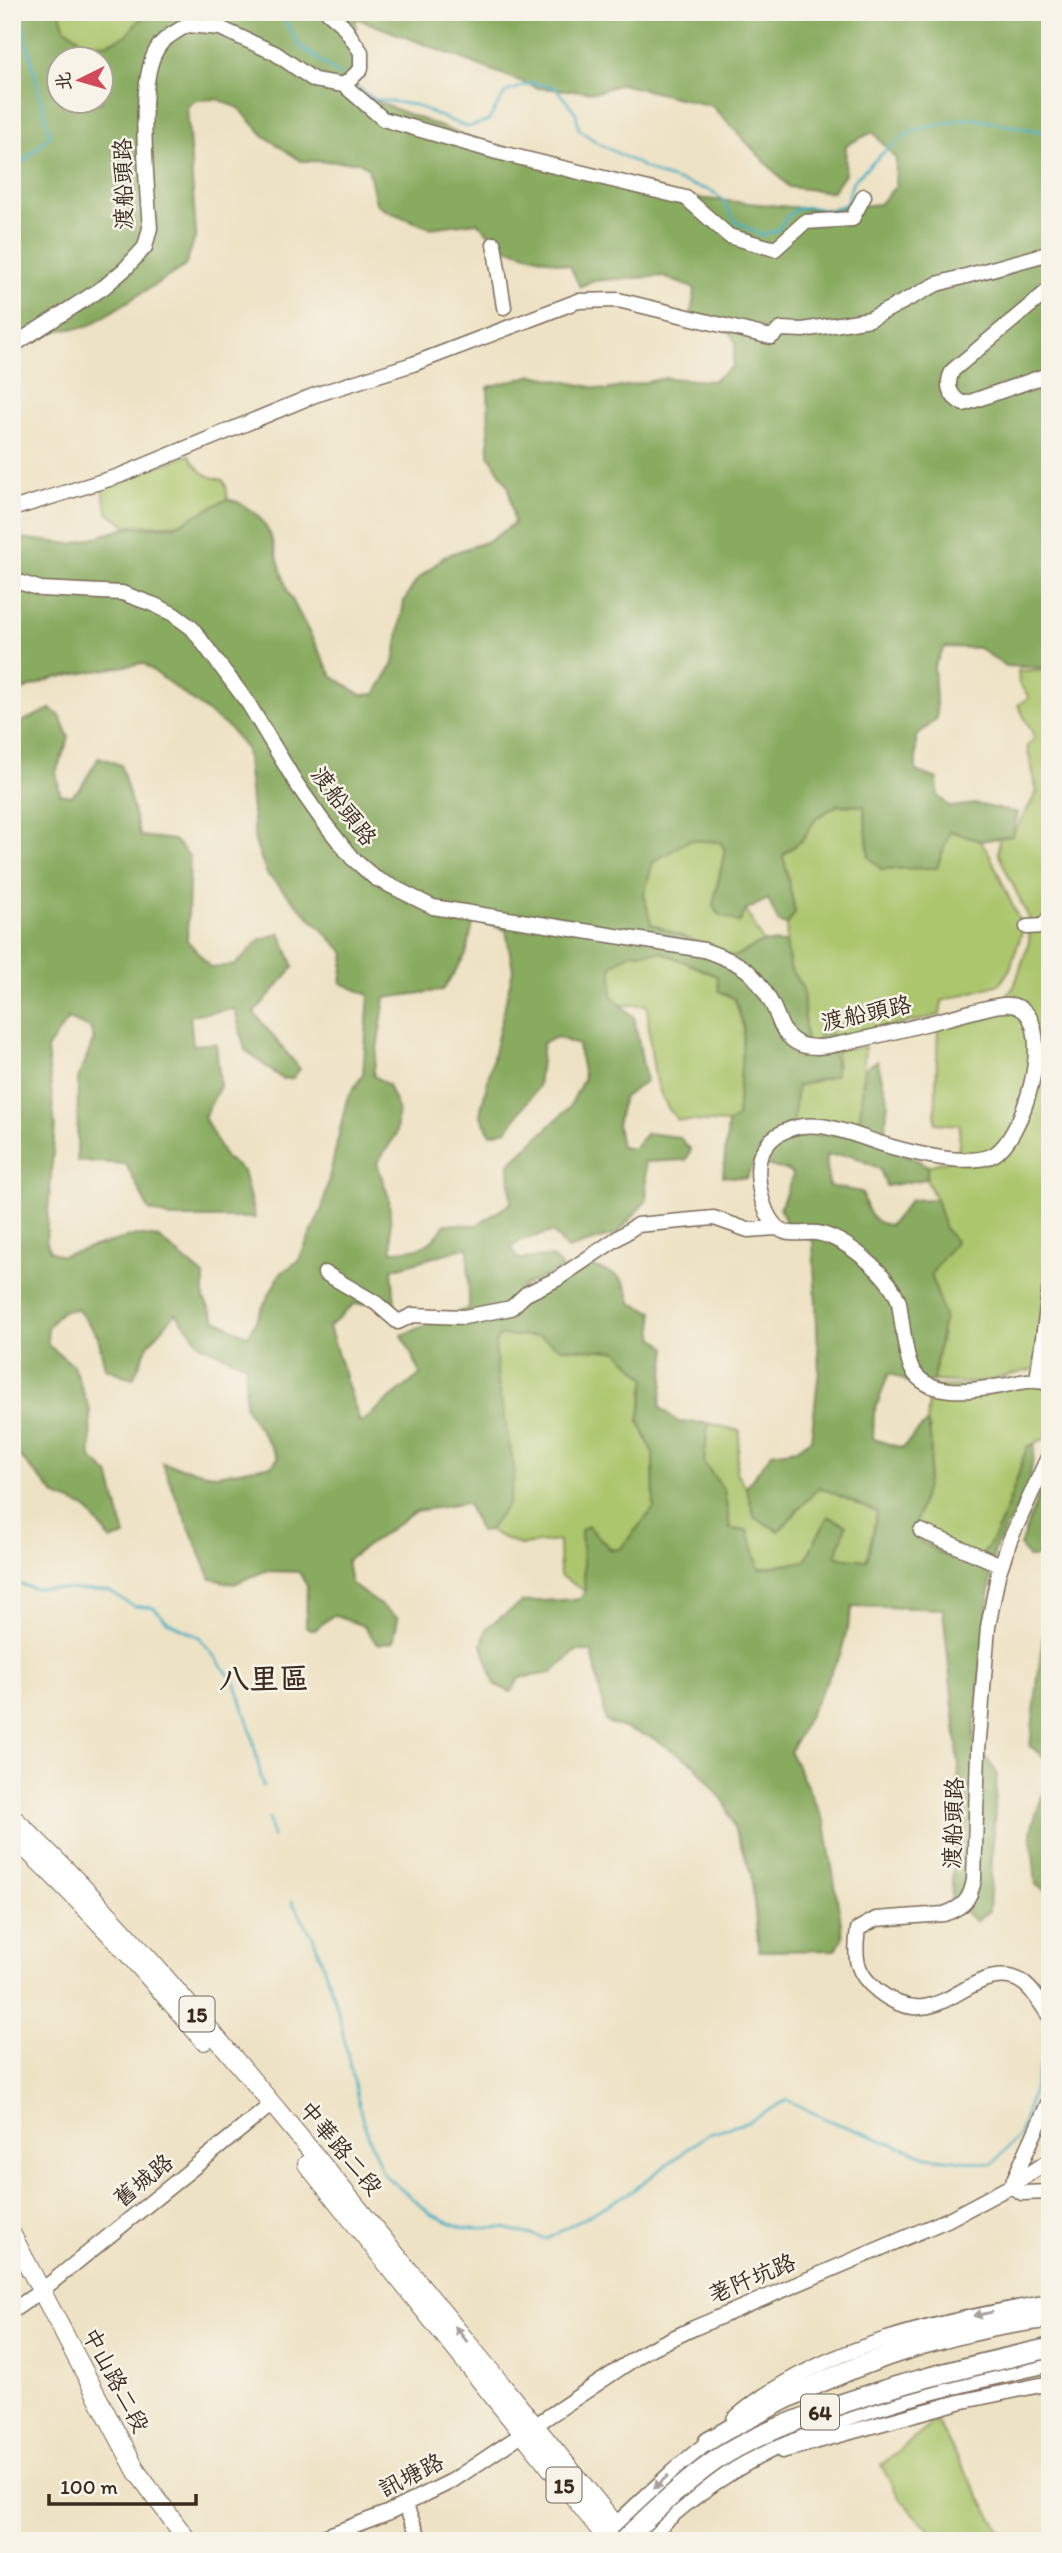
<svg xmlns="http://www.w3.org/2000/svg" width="1062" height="2553" font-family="Itim,'LXGW WenKai TC',sans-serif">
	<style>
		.green { fill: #acc66d; stroke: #747846; stroke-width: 2 }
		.forest { fill: #89ab60; stroke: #626a3f; stroke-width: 2; fill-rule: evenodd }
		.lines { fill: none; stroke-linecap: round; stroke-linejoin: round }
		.stream { stroke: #45afc3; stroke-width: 2.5 }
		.minor-casing { stroke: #7a6a58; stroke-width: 17 }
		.major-casing { stroke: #7a6a58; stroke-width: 20 }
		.highway-casing { stroke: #7a6a58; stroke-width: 22 }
		.minor { stroke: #fff; stroke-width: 14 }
		.major { stroke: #fff; stroke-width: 18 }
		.highway { stroke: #fff; stroke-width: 19 }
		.highway-bridge-casing { stroke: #7a6a58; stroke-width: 22; stroke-linecap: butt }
		.highway-bridge { stroke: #fff; stroke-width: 19 }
		.oneway { fill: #a79f9a }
		.labels { text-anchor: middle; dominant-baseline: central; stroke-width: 5; stroke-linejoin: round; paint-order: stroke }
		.shield { fill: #f7f3e8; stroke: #73665b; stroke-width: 2 }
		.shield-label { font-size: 21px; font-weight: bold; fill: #3b2a1e }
		.street-label { font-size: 23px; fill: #3b2a1e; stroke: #f7f3e8 }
		.district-label { font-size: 30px; font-weight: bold; fill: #3b2a1e; stroke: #f7f3e8 }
	</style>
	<rect width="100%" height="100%" fill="#f7f3e8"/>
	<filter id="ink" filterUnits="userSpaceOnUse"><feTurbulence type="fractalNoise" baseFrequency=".0143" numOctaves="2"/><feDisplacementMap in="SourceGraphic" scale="14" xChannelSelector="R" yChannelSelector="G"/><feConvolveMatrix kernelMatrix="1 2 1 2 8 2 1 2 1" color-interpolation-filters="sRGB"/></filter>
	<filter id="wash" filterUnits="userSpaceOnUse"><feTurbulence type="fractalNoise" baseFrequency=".00686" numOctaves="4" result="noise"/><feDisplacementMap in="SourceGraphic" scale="28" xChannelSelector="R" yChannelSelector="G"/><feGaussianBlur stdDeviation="1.57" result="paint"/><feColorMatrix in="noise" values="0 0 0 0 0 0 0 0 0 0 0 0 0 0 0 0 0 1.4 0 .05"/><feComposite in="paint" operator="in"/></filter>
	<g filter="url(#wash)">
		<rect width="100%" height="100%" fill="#eee2c4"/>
		<path class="green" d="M60,12h86l-20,24 -21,9 -22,-3 -19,-15z
			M189,455c9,15 16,22 34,25l3,6 2,16 -37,22 -64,2 -19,-13 -7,-27z
			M1050,669v566l-15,134 -57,14 -45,-2 11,-64 -13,-43 14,-45 -9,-30 -10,-20 2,-13 30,-9 2,-32 -25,-2 3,-95 56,-19 20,-22 15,-45 1,-21 -32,-68 1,-15 13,-2 25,-44 -10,-46 8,-8 -17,-33 11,-8 -10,-13 -1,-13z
			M838,805l26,1 5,51 81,-26 30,10 9,12 34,76 -13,40 -10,15 -58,17 -2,14 -126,30h-8l-3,-56 -13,-21 -4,-25 1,-18 8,-13 -12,-57 20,-16 13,-21z
			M689,840l32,2 4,7 -12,57 33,4 17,32 -29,15 -83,-33 -7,-30 8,-31z
			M632,952h30l55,24 18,23 9,30 -7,89 -9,5 -50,-3c-29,-29 -27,-77 -31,-115h-26l-9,-9v-31z
			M865,1047l-6,88h-43l-23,-10 4,-39 39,-11 1,-26z
			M499,1336h41l20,12 58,3 28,28 -7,42 14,32 1,55 -34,41 -8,1 -24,-24 -7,4 4,61 -25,-15 -1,-35 -39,4 -32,-14 20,-27 6,-31 -16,-89 -3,-41z
			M1039,1384l11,10v29l-4,15 -19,9c-12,33 -26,97 -55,117l-32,-11 -29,-17 18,-64 1,-42 -3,-8 3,-35z
			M708,1423l32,8 -4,41 10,15 9,31 64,-31 58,25 -10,49 -31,-4 -77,12 -11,-38 -18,-2 -6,-39 -20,-27z
			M936,2421l70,120h-72l2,-4 -37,-39 -18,-33z"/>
		<path class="forest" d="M12,12h48l4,15 19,15 22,2 21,-8 20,-24h904v656l-44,-2 -27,-18 -34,-1 -11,19 3,52 -21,19v34l21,8 1,17 12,11 26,-3 42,9 -6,23 -32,5 -30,-10 -13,37 -56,1 -12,-12 -5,-51 -26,-1 -22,13 -13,21 -20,16 12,57 -8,13 -8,-2 -11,-24 -22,11 -7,13 -22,-10 -4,-7 12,-56 -5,-8 -31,-2 -36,22 -9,32 7,30 83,33 29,-15 23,1 4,25 13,21 3,56h8l7,-12 11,1 4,41 -39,11 -4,39 23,10h42l7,-67 12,-7 11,39 -4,43 44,23 -2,13 -40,7 -6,-17 -29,-14 -25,1 3,30 33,6c5,17 8,32 28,33l21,-25 25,-1 9,30 11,12 -25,33 13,43 -11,64 -14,6 -30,-14 -15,40 -1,26 29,9 25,-26c12,37 -6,79 -15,114l28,17 31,11c30,-19 45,-84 56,-117l8,-3 -6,41 -35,66 -21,190 24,32 -8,138 -13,10 -25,-20 8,-136 -16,-156 -90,-3 -12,47 -51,99 35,71 18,113 -7,14 -77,1 -8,-78 -26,-70 -31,-39 -43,-27 -45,-15 -14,-71h-16l-24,22 -32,5 -9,14 -16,-7 -13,-40 5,-18 35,-25 58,-3 5,-8 -4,-61 7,-4 23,24 9,-1 34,-41 -1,-55 -14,-32 7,-42 -28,-28 -58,-3 -20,-12h-41l-4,7 3,41 17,89 -7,31 -20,27 -8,1 -13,-29 -51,8 -69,49 4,24 47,34 -5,24 -15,3 -14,-19 -31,-11 -18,15 -9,-2 1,-42 -8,-14 -34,-1 -31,13 -23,-5 -49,-116 54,12 56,-10 6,-7 -33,-51 1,-42 -45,-20 -25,-32 -28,32 -15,34 -28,-11 -7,-32 -21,-27 -15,2 -15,17 1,17 25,20 17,45 1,48 18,16 16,62 -14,4 -25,-32 -30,-12 -44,-48v-722l38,-17 10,7 9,22 -13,34 4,22 11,2 10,-9 18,-30 22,8 19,71 34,4 16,17 -3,83 24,28 24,-3 25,-25 20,-7 14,34 -40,46 46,56 -7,9 -11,1 -37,-29 -10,-41 -45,6 3,30 23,-2 4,43 -16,31 21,40 18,14 12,47h-85l-21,-8 -23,-46 -49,-3 1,-83 16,-39 -4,-11 -22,-9 -21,30 8,77 -9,113 4,12 11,5 75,-21 23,3 45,38v23l12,21 32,16 32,-62 19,-14 23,-51 25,-110 16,-25 6,-79 -28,-12 4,-30 -78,-79 -12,-32 -9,-93 -16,-20 -87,-66 -89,15 -42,16v-157l60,7 54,-16 49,-2 52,-27 11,3 20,13 12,19 18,58 44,84 30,19 13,-1 19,-31 10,-62 12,-20 29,-25 46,-16 23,-17 -5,-35 -20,-33 -1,-68 45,-12 73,15 60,-12 46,3 20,-14 4,-23 -5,-11 -40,-19 4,-25 -33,-13 -71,5 -11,6 -10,-21 -67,-19 -26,-25 -47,6 -45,-18 -9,-7 -8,-35 -9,-6 -58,-1 -38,-26 -24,-27 -22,-9 -21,1 -9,7 9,128 -11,31 -98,61 -69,8 -6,3zM356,18l182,70 59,4 24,-8 91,22 77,81 43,5 13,-18 1,-29 27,-13 23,27 -1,28 -16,17 -56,6 -149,-14 -176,-47 -146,-57zM60,60h42v42h-42zM474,920l32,10 7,40 -33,144 10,20 17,-4 31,-43 5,-44 14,-6 21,8 6,33 -15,30 -60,56 2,39 -34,22 -32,-1c-13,24 -27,26 -53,27l-3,-53 -12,-35 19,-28 2,-26 -10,-24 -15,-10 12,-77 58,-8 23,-36zM662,952l55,24 2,15 16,8 9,30 -7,89 -9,5 -5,53 23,2 9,-16 33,9 5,4 -13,33 7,17 26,16 6,130 -8,68 -14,10 -25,4 -26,34 9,31 24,13 40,-44 58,25 -10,48 -31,-3 10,-32 -18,-9 -23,45 -46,8 -11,-38 -18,-2 -6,-39 -20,-27 4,-40 -30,-1 -18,-15 7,-59 -13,-11 -1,-25 -22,-9c-4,-28 -17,-30 -42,-37l-72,37 -4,-6 12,-12 38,-16 -11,-12 -34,2 -6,-11 9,-8 32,-8 14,17 50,-15 30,-34 -2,-38 41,-2 5,-10 -12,-13 -32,-4 -14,16 -12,-2 -4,-22 6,-27 23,-17 -12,-64 -22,-21v-31l20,-12zM468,1247l1,61 -67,27 19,39 -61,49 -31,-96 25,-23h41l-3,-35z
			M1050,1464v108l-6,-15h-16l-8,-12z
			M1050,1575v187l-20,-16z
			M1050,1772v122l-14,-9 -5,-55z"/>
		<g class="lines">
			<path class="stream" d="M280,12l20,34 41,30
				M356,86l18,13 41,6 33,15 20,7 20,-6 18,-29 26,-9 23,4 21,26 3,16 17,13 63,33 53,16 11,9 12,21 26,14 16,-4c17,-27 25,-27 54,-20l15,-7 7,-23 33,-31 28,-20 55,-12 81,15
				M12,173l38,-38 -30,-121 2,-2
				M12,1582l20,6 77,3 24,15 21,2 14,14 31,15 37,47 15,48 12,54
				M269,1818l3,19
				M292,1901l22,38 22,64 27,119 20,52 49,41 32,13h40l43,11 85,-48 77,-58 39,-11 39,-22 41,20 99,37 65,7 27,-28 26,-85 5,-5"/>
		</g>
	</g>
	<g filter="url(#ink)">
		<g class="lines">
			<g class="minor-casing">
				<path id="minor" d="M344,85l39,34 114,33 189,46 43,38 46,13 30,-27 47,-3 12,-23
					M494,244l10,63
					M1050,289l-97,81c-8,14 -4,27 11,34l86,-30
					M12,346l92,-59 21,-18 20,-22 5,-19c-3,-41 -14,-146 7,-179 6,-11 19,-17 30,-24l33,3 55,25 39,27 30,5 17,-16v-17l-19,-28 -14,-12
					M12,509l107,-33 196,-81 98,-31 165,-63 40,-1 153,37 10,-8 22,1 67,-11 67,-35 113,-31
					M12,580l29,9 81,4 33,12 18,9 19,14 56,75 48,80 26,37 30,38 23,20 58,29 271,43c40,15 50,19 70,58 4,9 7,21 14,28 5,5 11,9 18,10 16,3 32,-2 47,-5 40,-8 79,-19 118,-29 13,-3 34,-11 47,-5 40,17 5,136 -27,149 -25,10 -74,-2 -99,-9 -37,-10 -80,-36 -116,-11 -6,4 -13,13 -16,21 -6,20 3,67 25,75 10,3 22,0 32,1 29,5 72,41 82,69 3,20 5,41 10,60 11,37 63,29 92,24 17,-3 33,-9 49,-2
					M1027,927l16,-1 7,-9
					M325,1273l51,30 22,19 15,-7 51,2 47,-9 15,-14 31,-15 80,-54 77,-7 34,12 29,-2
					M1037,1380l13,-92
					M1050,1453l-40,87 -12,35 -10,52 -10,124 -4,129c-4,20 -10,27 -30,34l-68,5 -18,10c-4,28 -3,44 20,62 58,46 85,-21 131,-14 20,3 30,25 41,40
					M921,1531l80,34
					M1012,2185l38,-25
					M1011,2186l39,-87
					M12,2311l29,-20 231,-187
					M734,2419c81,-72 211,-99 316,-117
					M782,2451l177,-49 91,-19
					M405,2505l16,36
					M615,2525l58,-54 41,-34
					M336,2534l28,7
					M313,2541l74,-28 65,-32 194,-130 48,-23 253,-108 64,-34 11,7 28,-1"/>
			</g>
			<g class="major-casing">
				<path id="major" d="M12,1817c97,91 181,192 266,294 118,142 233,287 351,430
					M12,1836c69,63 131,133 192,205
					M307,2164l302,377
					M12,2235l125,237 51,69"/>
			</g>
			<g class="highway-casing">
				<path id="highway" d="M708,2442c105,-64 219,-110 342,-124
					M642,2541c107,-113 261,-146 408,-179"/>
			</g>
			<use href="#minor" class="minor"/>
			<use href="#major" class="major"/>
			<use href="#highway" class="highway"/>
			<g class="highway-bridge-casing">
				<path id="highway-bridge" d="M623,2541c30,-29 59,-57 93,-81 30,-20 64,-33 97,-46 77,-29 156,-48 237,-66"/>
			</g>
			<use href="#highway-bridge" class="highway-bridge"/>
		</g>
		<defs><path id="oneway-solid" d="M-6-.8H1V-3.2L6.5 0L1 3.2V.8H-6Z" transform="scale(1.75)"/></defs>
		<g class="oneway">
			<use href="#oneway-solid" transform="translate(983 2314) rotate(168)"/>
			<use href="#oneway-solid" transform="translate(461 2334) rotate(-128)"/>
			<use href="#oneway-solid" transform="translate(661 2482) rotate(137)"/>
		</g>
	</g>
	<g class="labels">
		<g class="shield">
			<rect x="179.5" y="1996.5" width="35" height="35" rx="5"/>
			<rect x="801" y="2394.5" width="38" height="35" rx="5"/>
			<rect x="546.5" y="2467.5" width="35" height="35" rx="5"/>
		</g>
		<g class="shield-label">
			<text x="197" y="2014">15</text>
			<text x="820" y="2412">64</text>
			<text x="564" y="2485">15</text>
		</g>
		<g class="street-label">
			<text transform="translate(123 184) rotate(-91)">渡船頭路</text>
			<text transform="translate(344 806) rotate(53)">渡船頭路</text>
			<text transform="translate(866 1013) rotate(-12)">渡船頭路</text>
			<text transform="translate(953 1823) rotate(-88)">渡船頭路</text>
			<text transform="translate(341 2148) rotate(50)">中華路二段</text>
			<text transform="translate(143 2180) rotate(-39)">舊城路</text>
			<text transform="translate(752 2278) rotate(-23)">荖阡坑路</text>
			<text transform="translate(116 2380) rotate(62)">中山路二段</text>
			<text transform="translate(411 2475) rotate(-27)">訊塘路</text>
		</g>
		<g class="district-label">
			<text x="264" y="1678">八里區</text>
		</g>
	</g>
	<rect width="1062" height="2553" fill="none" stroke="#f7f3e8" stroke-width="42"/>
	<g transform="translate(80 80) rotate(265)"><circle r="33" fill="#f7f3e8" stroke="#aca397" stroke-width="2"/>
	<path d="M0-5L12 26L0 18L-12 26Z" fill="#d1495b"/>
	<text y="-10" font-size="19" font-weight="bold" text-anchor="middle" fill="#3b2a1e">北</text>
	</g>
	<path d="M49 2494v10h147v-10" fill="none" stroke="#3b2a1e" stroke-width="3.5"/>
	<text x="60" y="2494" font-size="21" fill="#3b2a1e" stroke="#f7f3e8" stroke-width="5" paint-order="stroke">100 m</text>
</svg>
